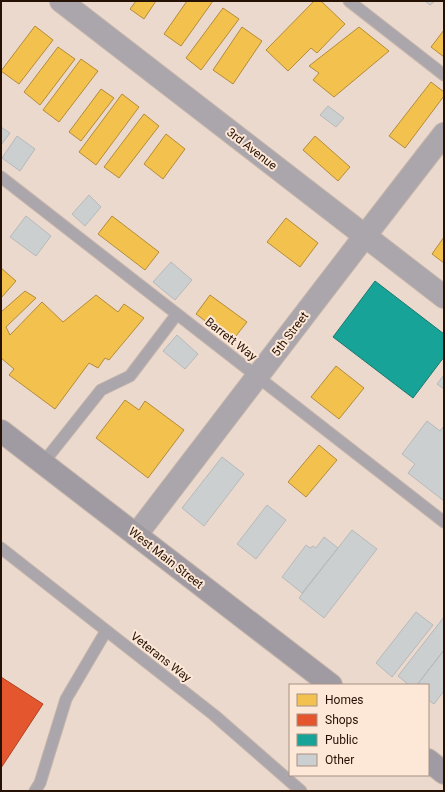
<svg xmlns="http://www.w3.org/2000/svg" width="445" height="792" font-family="Roboto,sans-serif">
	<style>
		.homes { fill: #f2c14e; stroke: #b48c38 }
		.shops { fill: #e4572e; stroke: #ab4221 }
		.public { fill: #17a398; stroke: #1b786c }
		.building { fill: #cccfd0; stroke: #b6b9ba }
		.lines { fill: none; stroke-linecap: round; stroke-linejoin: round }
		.service-casing { stroke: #c5b6ab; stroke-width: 13 }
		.minor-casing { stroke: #c5b6ab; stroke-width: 24 }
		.secondary-casing { stroke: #c5b6ab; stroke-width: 24 }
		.service { stroke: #aaa6ac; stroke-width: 11 }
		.minor { stroke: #aaa6ac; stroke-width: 22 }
		.secondary { stroke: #a09ba2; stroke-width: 22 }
		.labels { text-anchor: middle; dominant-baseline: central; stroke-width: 4; stroke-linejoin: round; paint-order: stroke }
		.street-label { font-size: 12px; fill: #251204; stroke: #fde7d7 }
	</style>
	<rect width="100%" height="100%" fill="#ebd9cd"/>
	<path class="homes" d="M136,1h20l-12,18 -14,-10z
		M187,1h26l-32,45 -17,-12z
		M314,1h7l24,23 -28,29 -6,-5 -23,23 -22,-21z
		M223,8l16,11 -38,51 -15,-12z
		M35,26l18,14 -34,44 -18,-13z
		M242,27l20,14 -29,43 -20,-14z
		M359,27l30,24 -55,46 -21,-17 6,-7 -10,-7z
		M444,30v27l-13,-10z
		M58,47l17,12 -35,46 -16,-13z
		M81,59l17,12 -39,51 -16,-12z
		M431,82l13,10v4l-39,52 -16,-12z
		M101,89l13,9 -33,43 -12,-9z
		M122,94l17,13 -43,58 -17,-13z
		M144,114l15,12 -40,52 -15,-11z
		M166,134l19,15 -22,30 -19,-15z
		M315,136l35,31 -12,14 -35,-31z
		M112,216l47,36 -14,18 -47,-36z
		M286,218l32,25 -18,24 -33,-25z
		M444,237v26l-12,-9z
		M1,268l15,13 -15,17z
		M25,291l11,7 -30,29 4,8 32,-33 21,20 33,-27 22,17 6,-8 20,14 -35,42 -4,-2 -7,10 -9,-5 -34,46 -46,-34 5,-6 -13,-11v-46z
		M210,295l37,27 -15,19 -36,-27z
		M336,366l28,22 -25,31 -28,-22z
		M125,400l14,10 6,-9 39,29 -36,48 -52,-40z
		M319,445l18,15 -31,37 -18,-15z"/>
	<path class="shops" d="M1,677l42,27 -42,64z"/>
	<path class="public" d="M375,281l69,53v23l-31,41 -80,-61z"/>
	<path class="building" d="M425,1h10l-5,4z
		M328,106l16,12 -8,9 -16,-12z
		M1,127l9,6 -9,12z
		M17,136l18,13 -15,22 -18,-13z
		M89,195l12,12 -16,19 -13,-12z
		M26,216l25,20 -15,20 -26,-19z
		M171,262l21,18 -17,20 -22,-18z
		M177,335l21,19 -13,15 -22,-18z
		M444,375v14l-7,-5z
		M427,421l13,10 4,-5v75l-36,-28 7,-9 -13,-10z
		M222,457l22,17 -40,52 -22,-18z
		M267,505l19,15 -30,39 -19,-15z
		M352,530l25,19 -53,69 -25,-20z
		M324,537l14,11 -36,45 -20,-16 24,-32 4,3 3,-2 3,2z
		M416,612l17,13 -41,52 -16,-14z
		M444,617v33l-27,35h-8l-11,-9z
		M444,650v41l-10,13 -6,-4v-15h-11z"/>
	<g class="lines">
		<g class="service-casing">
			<path id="service" d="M349,1l95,74
				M1,177l443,345
				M43,463l58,-73 29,-14 47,-62
				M1,548l213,167 87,76
				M35,791l5,-8 26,-84 40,-68"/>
		</g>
		<g class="minor-casing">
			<path id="minor" d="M61,1l383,296
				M136,535c103,-134 204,-268 308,-401"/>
		</g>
		<g class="secondary-casing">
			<path id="secondary" d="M1,431l330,254
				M428,760l16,13"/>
		</g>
		<use href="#service" class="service"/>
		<use href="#minor" class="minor"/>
		<use href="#secondary" class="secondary"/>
	</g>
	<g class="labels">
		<g class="street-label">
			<text transform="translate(252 149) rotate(38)">3rd Avenue</text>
			<text transform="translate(290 334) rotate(-53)">5th Street</text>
			<text transform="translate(231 339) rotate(38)">Barrett Way</text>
			<text transform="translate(166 558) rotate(38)">West Main Street</text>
			<text transform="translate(161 657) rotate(38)">Veterans Way</text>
		</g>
	</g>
	<rect width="445" height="792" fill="none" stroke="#251204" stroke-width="4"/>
	<rect x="289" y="684" width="140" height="92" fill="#fde7d7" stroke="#a79283"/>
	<rect x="297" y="694" width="20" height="12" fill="#f2c14e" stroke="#a79283"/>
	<text x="325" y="704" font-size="12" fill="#251204">Homes</text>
	<rect x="297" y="714" width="20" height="12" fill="#e4572e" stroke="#a79283"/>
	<text x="325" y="724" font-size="12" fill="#251204">Shops</text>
	<rect x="297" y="734" width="20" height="12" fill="#17a398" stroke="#a79283"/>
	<text x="325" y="744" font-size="12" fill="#251204">Public</text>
	<rect x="297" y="754" width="20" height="12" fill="#cccfd0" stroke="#a79283"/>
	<text x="325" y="764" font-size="12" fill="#251204">Other</text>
</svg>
